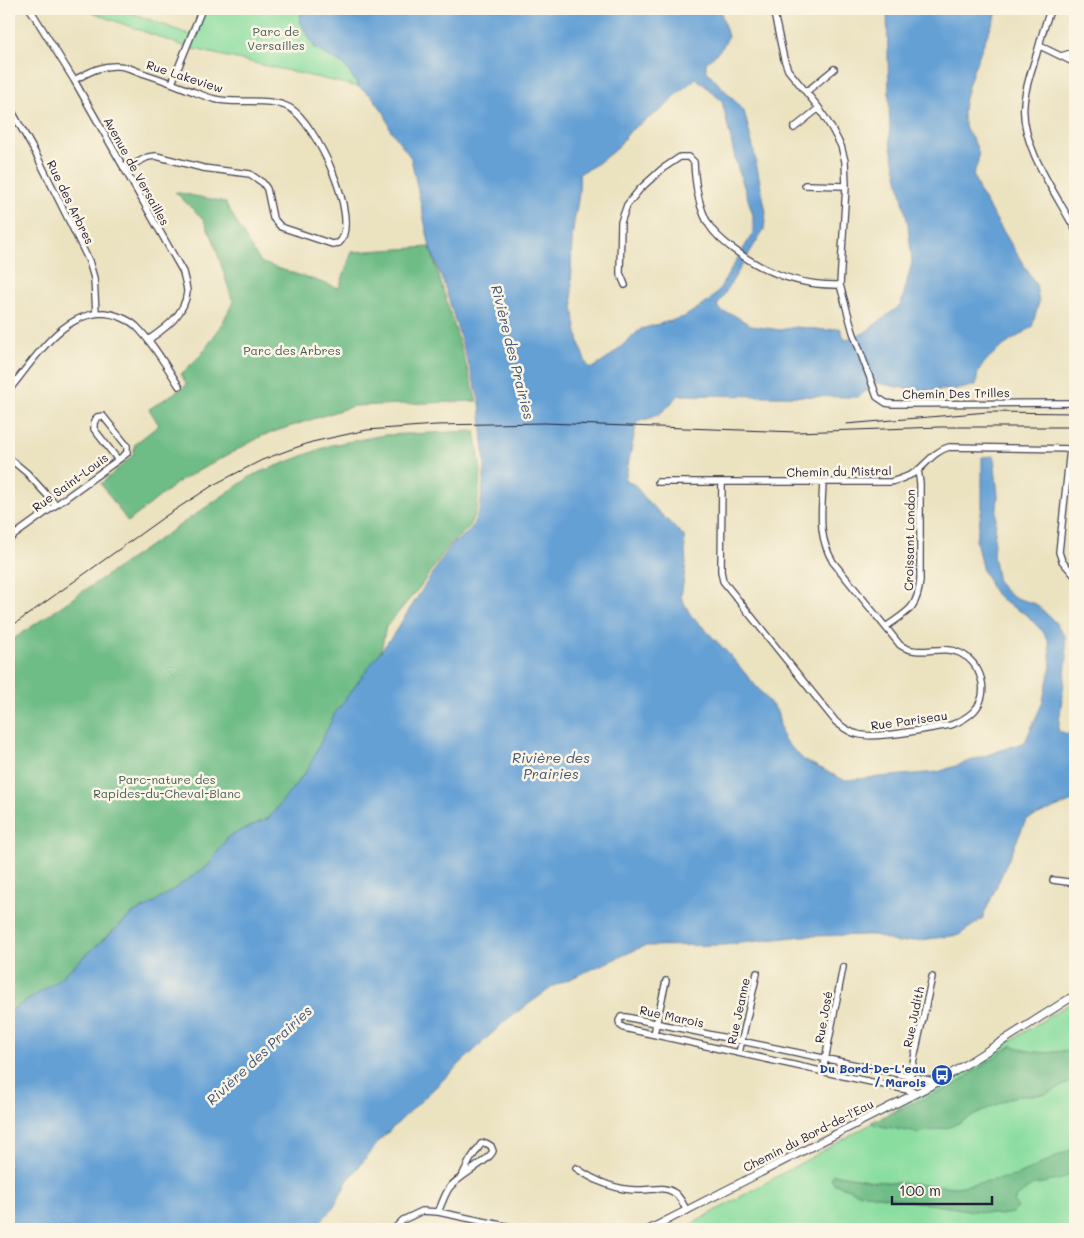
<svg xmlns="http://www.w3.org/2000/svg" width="1084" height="1238" font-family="Mali,sans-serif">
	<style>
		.green { fill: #88dd9f; stroke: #55806d }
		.forest { fill: #6ebc86; stroke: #486f60 }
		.water { fill: #65a0d5; stroke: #446188; fill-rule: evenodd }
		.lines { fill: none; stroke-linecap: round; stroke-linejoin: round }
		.minor-casing { stroke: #403f4f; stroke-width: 8 }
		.tertiary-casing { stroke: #403f4f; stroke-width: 9 }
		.minor { stroke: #fff; stroke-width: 5.5 }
		.tertiary { stroke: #fff; stroke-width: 7 }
		.tram { stroke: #22223b; stroke-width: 1 }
		.labels { text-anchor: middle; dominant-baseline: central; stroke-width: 5; stroke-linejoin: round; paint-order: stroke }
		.park-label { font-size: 12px; fill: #415a59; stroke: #fcf5e5 }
		.street-label { font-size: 12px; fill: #22223b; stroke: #fcf5e5 }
		.transit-label { font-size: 12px; font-weight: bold; fill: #164399; stroke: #fcf5e5; text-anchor: end }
		.water-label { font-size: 14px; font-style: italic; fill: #3d5479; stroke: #fcf5e5 }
	</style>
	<rect width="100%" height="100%" fill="#fcf5e5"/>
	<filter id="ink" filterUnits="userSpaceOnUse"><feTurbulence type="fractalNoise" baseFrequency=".02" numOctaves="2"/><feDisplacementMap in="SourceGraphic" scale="10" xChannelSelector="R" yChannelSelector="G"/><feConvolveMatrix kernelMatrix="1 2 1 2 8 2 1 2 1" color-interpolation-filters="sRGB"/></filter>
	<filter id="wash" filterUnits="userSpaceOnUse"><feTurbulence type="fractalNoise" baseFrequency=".0096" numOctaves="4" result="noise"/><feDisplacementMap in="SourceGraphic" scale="20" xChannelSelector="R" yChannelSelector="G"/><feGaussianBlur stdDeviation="1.12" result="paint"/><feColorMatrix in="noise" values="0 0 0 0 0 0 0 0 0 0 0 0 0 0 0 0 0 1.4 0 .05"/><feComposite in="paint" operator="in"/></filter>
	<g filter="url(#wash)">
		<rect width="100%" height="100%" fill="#ebe2c0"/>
		<path class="green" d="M82,9h39l70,26 11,-26h99l-1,12 15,27 30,18 14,21 -170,-39z
			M1075,1000v229h-392l256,-143z"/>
		<path class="forest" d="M175,192l50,10 26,46 11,15 77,25 13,-36 78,-5 47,154 -124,5 -89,29 -86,47 -50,40 -27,-38 32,-29 2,-11 24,-19 -10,-16 38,-24 -6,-11 20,-19 20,-29 12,-24 -20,-63 -10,-20z
			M475,431l6,40 -4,37 -9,21 -18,15 -30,43 -34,40 -5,23 -29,53 -44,66 -39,49 -41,19 -20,29 -59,40 -16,7 -80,71 -44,28v-370l244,-167 78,-30 53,-10z
			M1012,1045c19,10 43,9 63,3v32l-29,14 -34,3 -62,30 -31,6 -44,-8 -4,-3 84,-37z
			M1075,1148v22l-13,9 -29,6 -17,12 -2,6 4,4 -5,6 -13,2 -141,-22 -24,-9 -4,-5 2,-5 41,7 82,6 60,-11z"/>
		<path class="water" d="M301,9h419l8,28 -6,11 -16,15v7l38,41 9,36 13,65 -2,17 -47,77 6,6 9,2 20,12 28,4 16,-3 30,3 14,-2 5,12 19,-7 37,-28 11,-43 -4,-38 -18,-82 -3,-133h112c-11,24 -38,83 -36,108 2,23 26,28 10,57l7,19 56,92 3,17 -7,25c-17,12 -41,24 -53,43 -2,4 -2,10 -3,15l-15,4 -42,2 -42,-8 -19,14 -179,-2c-14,15 -20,23 -42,26l-12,59 10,5 13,17 36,34 2,27 -5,34 9,17 38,39 49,58 6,28 21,21 40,20 94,-8 87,-30 17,-38 9,-38 -2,-24 -6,-10 -16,-17 -23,-13 -11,-11 -11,-23 -6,-28 6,-32v-51l12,-1 4,40 -5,59 5,27 6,8 12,8 20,6 19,18 10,14 2,21 -9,74 17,5v64l-49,20 -44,99 -23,16 -61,8 -24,-8 -71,1 -79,9 -80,1 -90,40 -48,34 -124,118 -34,42 -15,28 -20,21h-304v-217l44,-28 81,-71 15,-7 59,-40 20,-29 41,-19 39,-49 27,-56 58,-78 58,-90 19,-14 10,-22 5,-42 -5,-65 -36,-118 -14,-37 -19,-89 -21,-29 -5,-15 -13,-18 -13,-9 -14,-21 -30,-18 -15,-27zM696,78l26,23 14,61 17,53v18l-35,58 -9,10 -25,16 -43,12 -34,30 -14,9h-4c-18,-29 -20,-103 -16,-137 2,-21 8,-34 6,-57l18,-10 19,-15 15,-19 33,-22 14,-15z"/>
	</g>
	<g filter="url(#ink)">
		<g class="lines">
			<g class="minor-casing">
				<path id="minor" d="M30,9l44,71 109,192c1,6 4,14 4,20 -2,22 -21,36 -39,48
					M773,9l11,50 4,11 31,38 13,21 9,17 4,15 1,25 -6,99 13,47 24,65 9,6 6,1 183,-1
					M1051,9c-7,15 -10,31 -15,47 -5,16 -11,32 -12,48 -4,41 32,90 51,125
					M1040,46l35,17
					M1061,56l14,-4
					M74,80c14,-7 27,-15 43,-14 9,0 17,4 25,7 16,5 32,11 47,17 8,3 17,7 25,9 24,6 54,-3 76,9 25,14 72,111 49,135l-7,1 -51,-17 -8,-9 -6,-29 -4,-6 -13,-9 -47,-6 -47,-12 -8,1 -24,12
					M172,83l30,-74
					M806,92l28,-23
					M9,106l28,50 52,105 5,17 2,35
					M794,128l25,-20
					M805,185l41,1
					M625,285l-5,-12 1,-51 6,-17 13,-16 22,-20 18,-12h9l5,5c1,21 4,45 15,63 6,10 15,17 24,24 32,24 67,37 107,36
					M9,390c25,-30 52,-77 95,-77 11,1 24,6 32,13 17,17 30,40 43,60
					M1070,449l-11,103 3,9 13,15
					M9,458l18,15 29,32
					M658,482h233c9,-3 18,-5 26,-11 11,-9 18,-20 32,-24l126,2
					M722,482l-1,89 2,10 113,141c7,5 12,10 21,12 20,6 71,-6 94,-9 8,-3 16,-7 23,-14 17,-18 7,-48 -14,-58 -20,-9 -41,5 -60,-8l-67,-83c-16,-27 -11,-50 -10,-80
					M9,539l109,-79 9,-7v-7l-24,-30 -6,1 -3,6v6l24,31
					M887,626c21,-15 30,-17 33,-45v-98l-2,-13
					M1053,880l22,3
					M654,1034l12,-53
					M739,1053l18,-80
					M823,1071l20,-104
					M907,1090l25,-113
					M917,1092l-293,-64 -4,-3 -1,-4 2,-4h5l312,65
					M576,1168c20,14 42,23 66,22 11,0 22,-4 31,2 7,3 10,13 14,19
					M438,1212c4,-8 7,-19 12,-25 10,-12 38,-25 43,-36l-2,-5 -5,-3 -5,1 -11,16 -7,14
					M394,1229l9,-9 19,-9 16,1 82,17"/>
			</g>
			<g class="tertiary-casing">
				<path id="tertiary" d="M650,1229l288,-147 137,-87"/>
			</g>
			<use href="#minor" class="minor"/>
			<use href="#tertiary" class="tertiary"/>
			<path class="tram" d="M846,424l142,-12 87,1
				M9,628l158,-113 48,-31 47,-24 27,-10 23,-8 55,-12 69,-5 108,-2 253,9 143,-5h135"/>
		</g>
	</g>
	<defs>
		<g id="bus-disc" transform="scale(1.125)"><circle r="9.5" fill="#1a4fb4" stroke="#fcf5e5"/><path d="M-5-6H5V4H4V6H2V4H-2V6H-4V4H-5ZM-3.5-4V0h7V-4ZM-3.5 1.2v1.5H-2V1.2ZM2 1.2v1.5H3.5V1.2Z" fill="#fff"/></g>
	</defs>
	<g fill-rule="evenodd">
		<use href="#bus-disc" x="942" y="1075"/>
	</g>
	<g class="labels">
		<g class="park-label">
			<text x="276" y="31">Parc de<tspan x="276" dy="14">Versailles</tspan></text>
			<text x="292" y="350">Parc des Arbres</text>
			<text x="167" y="779">Parc-nature des<tspan x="167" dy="14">Rapides-du-Cheval-Blanc</tspan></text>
		</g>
		<g class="street-label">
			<text transform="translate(185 76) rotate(18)">Rue Lakeview</text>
			<text transform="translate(137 171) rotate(61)">Avenue de Versailles</text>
			<text transform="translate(71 202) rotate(64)">Rue des Arbres</text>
			<text transform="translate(956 393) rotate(-1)">Chemin Des Trilles</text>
			<text transform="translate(839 471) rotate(-1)">Chemin du Mistral</text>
			<text transform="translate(70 482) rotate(-36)">Rue Saint-Louis</text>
			<text transform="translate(909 540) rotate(-89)">Croissant London</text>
			<text transform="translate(909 720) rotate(-8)">Rue Pariseau</text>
			<text transform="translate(738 1011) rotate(-78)">Rue Jeanne</text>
			<text transform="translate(672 1016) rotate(12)">Rue Marois</text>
			<text transform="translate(823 1017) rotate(-80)">Rue José</text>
			<text transform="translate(913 1017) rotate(-78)">Rue Judith</text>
			<text transform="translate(808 1135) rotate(-27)">Chemin du Bord-de-l'Eau</text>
		</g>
		<g class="transit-label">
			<text x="926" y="1068">Du Bord-De-L'eau<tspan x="926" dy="14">/ Marois</tspan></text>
		</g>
		<g class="water-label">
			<text transform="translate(513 352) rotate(76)">Rivière des Prairies</text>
			<text x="551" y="757">Rivière des<tspan x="551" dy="16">Prairies</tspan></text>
			<text transform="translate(259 1055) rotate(-43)">Rivière des Prairies</text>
		</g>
	</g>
	<rect width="1084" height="1238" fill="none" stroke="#fcf5e5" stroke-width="30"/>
	<path d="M892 1196v8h100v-8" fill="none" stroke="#22223b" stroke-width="2.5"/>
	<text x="899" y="1196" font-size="15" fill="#22223b" stroke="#fcf5e5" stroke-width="4" paint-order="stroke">100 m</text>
</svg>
